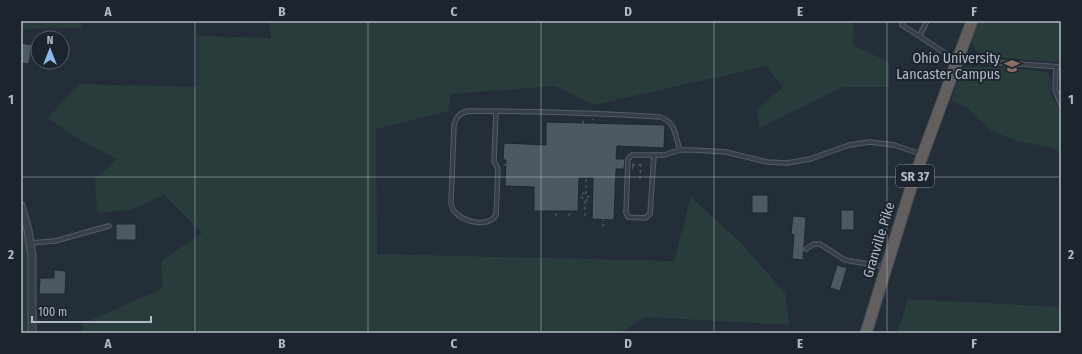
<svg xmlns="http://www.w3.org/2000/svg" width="1082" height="354" font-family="'Fira Sans Condensed',sans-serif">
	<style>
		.green { fill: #283c3c }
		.building { fill: #4c5864; stroke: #1e2630 }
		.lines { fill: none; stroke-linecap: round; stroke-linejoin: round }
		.service-casing { stroke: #555d67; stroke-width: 5.5 }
		.minor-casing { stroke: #555d67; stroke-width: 9 }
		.trunk-casing { stroke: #424a54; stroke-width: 13 }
		.path { stroke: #455859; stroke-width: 1.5; stroke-dasharray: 3 3; stroke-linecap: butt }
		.service { stroke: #373f49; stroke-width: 3.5 }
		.minor { stroke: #373f49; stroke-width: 7 }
		.trunk { stroke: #62605e; stroke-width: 11 }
		.grid { fill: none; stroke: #b2bac5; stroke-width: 1; stroke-opacity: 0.55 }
		.labels { text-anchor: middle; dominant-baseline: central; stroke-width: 4; stroke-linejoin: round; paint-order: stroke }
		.shield { fill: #1c242e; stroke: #858d98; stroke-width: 1 }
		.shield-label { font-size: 13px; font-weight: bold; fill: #b2bac5 }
		.poi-label { font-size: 14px; fill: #b2bac5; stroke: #1c242e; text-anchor: end }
		.street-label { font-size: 14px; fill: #b2bac5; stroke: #1c242e }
		.neatline { fill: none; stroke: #b2bac5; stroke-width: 1.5 }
		.grid-label { font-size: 13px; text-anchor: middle; font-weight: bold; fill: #b2bac5 }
	</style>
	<rect width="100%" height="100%" fill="#232e39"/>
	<path class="green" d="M21,21h61l-1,7 -60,1z
		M269,21h584l1,25 35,16v25h-47l-83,41 -2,-19 26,-22 -17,-21 -172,39 -39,-19 -104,8 -3,17 -72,18 1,125 297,7 17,-64 49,45 45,51 4,32 -143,-8 -26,16h-537l-1,-9 81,-36 -2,-27 41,-28 -38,-38 -33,15 -34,3 -2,-34 22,-20 -40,-21 -29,-20 31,-34 118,3v-51l74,2z
		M979,21h82v42l-77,-7c-18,-8 -11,-20 -5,-35z
		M966,67h39l42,5 4,7 1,18 9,15v42l-7,-6 -37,-7 -25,-10 -25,-23 -16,-8 12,-31z
		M21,206l7,24 4,103h-11z
		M908,299l153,8v26h-164z"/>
	<path class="building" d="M21,43l11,2 -3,19 -8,-1z
		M546,122l119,3 -1,23 -47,-2 -1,13h9l-1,10h-8l-2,51 -22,-1 1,-41h-14l-1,33h-44v-24l-29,-1 1,-26h-3l1,-17 42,2z
		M633,159h1v11h-3z
		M752,195h16v18h-16z
		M841,210h13v20h-13z
		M793,216l13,1 -3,43 -11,-1 2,-24 -3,-1z
		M116,224h20v16h-20z
		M837,265l10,3 -7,23 -10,-3z
		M54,270l12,1 -1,23h-26l1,-16h14z"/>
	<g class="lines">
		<g class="service-casing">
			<path id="service" d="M904,21l-2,4 46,30 27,6 86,6
				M920,35l7,-14
				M1056,67l-1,22 6,16
				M496,111l-2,50 4,8 -2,46c-7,14 -43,7 -45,-12l3,-78c2,-8 6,-13 15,-14 64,0 127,2 191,6 16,5 15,19 20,33
				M654,155l-4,59 -5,4 -17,-1 -2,-4 2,-54 4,-4h32l16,-5h14l32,2 41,10 20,1 23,-4 39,-14 21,-3 24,3 27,9
				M31,243l24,-2 54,-15
				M806,249l8,-5h6l25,16 40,7"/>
		</g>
		<g class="minor-casing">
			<path id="minor" d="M21,206l7,24 4,26v77"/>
		</g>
		<g class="trunk-casing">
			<path id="trunk" d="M866,333l47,-152 59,-160"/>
		</g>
		<path class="path" d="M583,124v-5
			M593,144v-25
			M568,147l2,-14
			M504,165h21
			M616,165h6
			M632,165h8
			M555,179l-1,29h2v8
			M640,179l1,-18
			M555,191h4v-12
			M586,194v-16
			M551,196h8l-1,12h-2
			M569,216l1,-5
			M585,216v-15l-4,-5 2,-3 7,5 -5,3
			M603,227v-7"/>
		<use href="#service" class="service"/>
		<use href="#minor" class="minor"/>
		<use href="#trunk" class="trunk"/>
	</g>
	<path class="grid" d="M195,21v312M368,21v312M541,21v312M714,21v312M887,21v312M21,177h1040"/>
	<defs>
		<g id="university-bare" transform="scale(1.2)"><path d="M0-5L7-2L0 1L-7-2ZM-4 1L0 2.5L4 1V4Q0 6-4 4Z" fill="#8d6e63" stroke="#1c242e" stroke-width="2.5" paint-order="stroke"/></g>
	</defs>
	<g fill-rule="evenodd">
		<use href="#university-bare" x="1012" y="66"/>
	</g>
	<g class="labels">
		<rect class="shield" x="896" y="165" width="38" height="22" rx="3"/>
		<g class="shield-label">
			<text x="915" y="176">SR 37</text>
		</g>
		<g class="poi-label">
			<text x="1000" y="58">Ohio University<tspan x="1000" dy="16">Lancaster Campus</tspan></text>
		</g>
		<g class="street-label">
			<text transform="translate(879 240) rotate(-73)">Granville Pike</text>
		</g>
	</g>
	<rect width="1082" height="354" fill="none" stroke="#1c242e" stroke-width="44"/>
	<g transform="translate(50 50)"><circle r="19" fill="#1c242e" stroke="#58606a"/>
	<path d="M0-3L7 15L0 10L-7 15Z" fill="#8bb8f1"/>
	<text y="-6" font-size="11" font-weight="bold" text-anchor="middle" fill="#b2bac5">N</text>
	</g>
	<path d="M32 316v6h119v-6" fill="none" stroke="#b2bac5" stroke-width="2"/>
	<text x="38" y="316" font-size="12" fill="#b2bac5" stroke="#1c242e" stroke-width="3" paint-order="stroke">100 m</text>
	<rect x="22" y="22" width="1038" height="310" class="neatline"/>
	<g class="grid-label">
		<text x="108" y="16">A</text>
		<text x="282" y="16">B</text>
		<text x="454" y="16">C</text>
		<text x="628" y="16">D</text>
		<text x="800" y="16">E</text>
		<text x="974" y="16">F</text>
		<text x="11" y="104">1</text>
		<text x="1071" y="104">1</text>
		<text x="11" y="259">2</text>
		<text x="1071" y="259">2</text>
		<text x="108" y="348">A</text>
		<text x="282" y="348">B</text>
		<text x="454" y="348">C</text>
		<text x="628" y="348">D</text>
		<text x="800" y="348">E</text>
		<text x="974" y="348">F</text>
	</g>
</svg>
